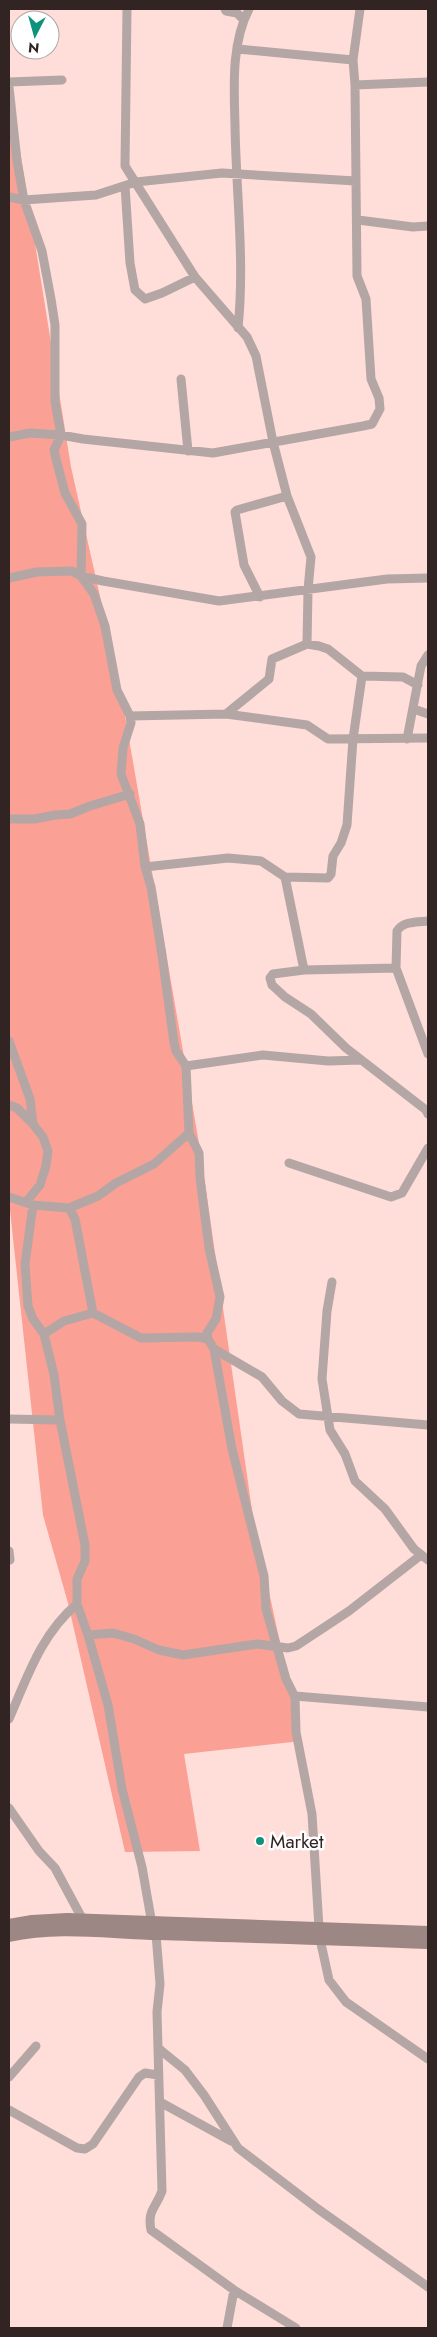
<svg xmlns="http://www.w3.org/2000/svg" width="437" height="2337" font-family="Jost,sans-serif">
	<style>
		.green { fill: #fba095 }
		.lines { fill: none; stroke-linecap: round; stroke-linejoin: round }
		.street { stroke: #b4a6a4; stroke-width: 9 }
		.secondary { stroke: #9c8784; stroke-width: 12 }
		.poi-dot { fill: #0d937d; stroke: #fff; stroke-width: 2 }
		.labels { text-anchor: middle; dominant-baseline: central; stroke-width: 5; stroke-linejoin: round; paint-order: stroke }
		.poi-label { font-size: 19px; fill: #312423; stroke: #fff; text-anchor: start }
	</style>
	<rect width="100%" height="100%" fill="#ffddd8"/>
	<path class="green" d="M9,82l62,385 48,214 82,474 52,362 48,224 -117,13 16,97 -75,1 -57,-249 -25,-88 -34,-314z"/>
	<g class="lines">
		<path class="street" d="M127,9l-2,157 70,111 52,60 9,19 17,86 14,54 24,61 -3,33 -1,54
			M225,9l1,2 11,2 7,7
			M238,49l115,11
			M9,82l53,-2
			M355,85l73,-3
			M9,87l8,74 7,39 18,51 9,48 4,26v77l6,33 -7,15 2,9 9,34 17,31 -1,52 13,18 11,32 12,64 13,26 1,7 -8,25 -2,26 19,50 5,43 6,20 11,68 12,88 2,8 10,15 3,67 10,20 1,25 9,70 11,49 -4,22 -9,14 1,6 6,10 48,28 20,24 17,13 129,11
			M125,186l5,77 5,27 10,9 17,-6 33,-16
			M9,197l15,3 72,-5 40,-13 86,-9 134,8
			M358,220l55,7 15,-1
			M238,328c7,-67 -2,-135 -3,-203 -1,-38 -4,-81 14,-116
			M181,379l7,72
			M9,437l21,-4 31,2 22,4 130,14 150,-27 9,-2 8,-15 -1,-11 -8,-19 -5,-80 -9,-23 -2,-191 -2,-25 7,-51
			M9,578l28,-6 35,-1 9,5 22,5 116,20 168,-22 41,-1
			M260,597l-16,-32 -9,-53 2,-2 50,-14
			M414,709l14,5
			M226,714l43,-35 3,-20 35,-15 12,2 9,3 34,27 41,1 15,8
			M130,716l96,-2 81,11 21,14 100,-1
			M407,739l14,-73 7,-11
			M9,819h26l20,-4 15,-1 20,-8 40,-12
			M145,867l83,-9 33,3 24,16 43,1 3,-4 2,-18 8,-13 6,-18 6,-86 9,-63
			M285,877l19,93
			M428,921c-10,1 -25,0 -31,10l-1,37 32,86
			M396,968l-92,2 -31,4 -3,4 2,7 13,12 26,17 35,34 80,62 2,4
			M9,1041l21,58 3,25 10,13 5,14 -2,15 -6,19 -14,17
			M186,1066l77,-11 65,6 33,-1
			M9,1105l8,3 16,16
			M289,1163l102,34 11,-4 26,-45
			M9,1197l24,8 36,3 29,-12 18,-13 38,-19 35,-31
			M33,1205l-8,59 3,42 5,13 11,15 10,41 6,45 25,125v16l-8,18v25l11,31 20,70 14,84 20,78 10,57
			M69,1208l6,11 18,94
			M332,1282l-5,29 -5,68 8,51 15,24 10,27 30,28 29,40 14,11
			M44,1334l20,-13 29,-8 48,25 57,-1 10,2
			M214,1349l18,100 32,127 2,33 20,70 9,18 1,35 16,82 7,114
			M9,1419l51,1
			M9,1551l1,9
			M88,1635l25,-2 21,6 25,11 24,5 74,-11 31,4 8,-2 53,-35 72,-56
			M295,1696l133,11
			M9,1719c18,-41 32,-85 68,-115
			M9,1808l30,43 16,17 28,52
			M156,1934l4,50 -3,28 5,179c-6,17 -15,19 -11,39l83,60 62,38
			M320,1939l9,41 17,22 82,57
			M158,2048l27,22 19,25 34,53 80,61 110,78
			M9,2077l27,-31
			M160,2102l71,39
			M9,2110l68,38 8,1 8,-5 46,-67 6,-4 13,2
			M227,2328l7,-38"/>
		<path class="secondary" d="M9,1925l23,-4 35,-2 361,13
			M9,1936c51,-11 99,-3 150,-2 90,3 180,5 269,9"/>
	</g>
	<circle class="poi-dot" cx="260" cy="1841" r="5"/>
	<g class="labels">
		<g class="poi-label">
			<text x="270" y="1841">Market</text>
		</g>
	</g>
	<rect width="437" height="2337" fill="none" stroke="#312423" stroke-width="20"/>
	<g transform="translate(35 35) rotate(186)"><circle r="24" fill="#ffffff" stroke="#ada7a7"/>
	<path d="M0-4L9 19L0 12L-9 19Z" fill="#0d937d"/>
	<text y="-8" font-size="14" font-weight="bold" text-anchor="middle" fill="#312423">N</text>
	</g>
</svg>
